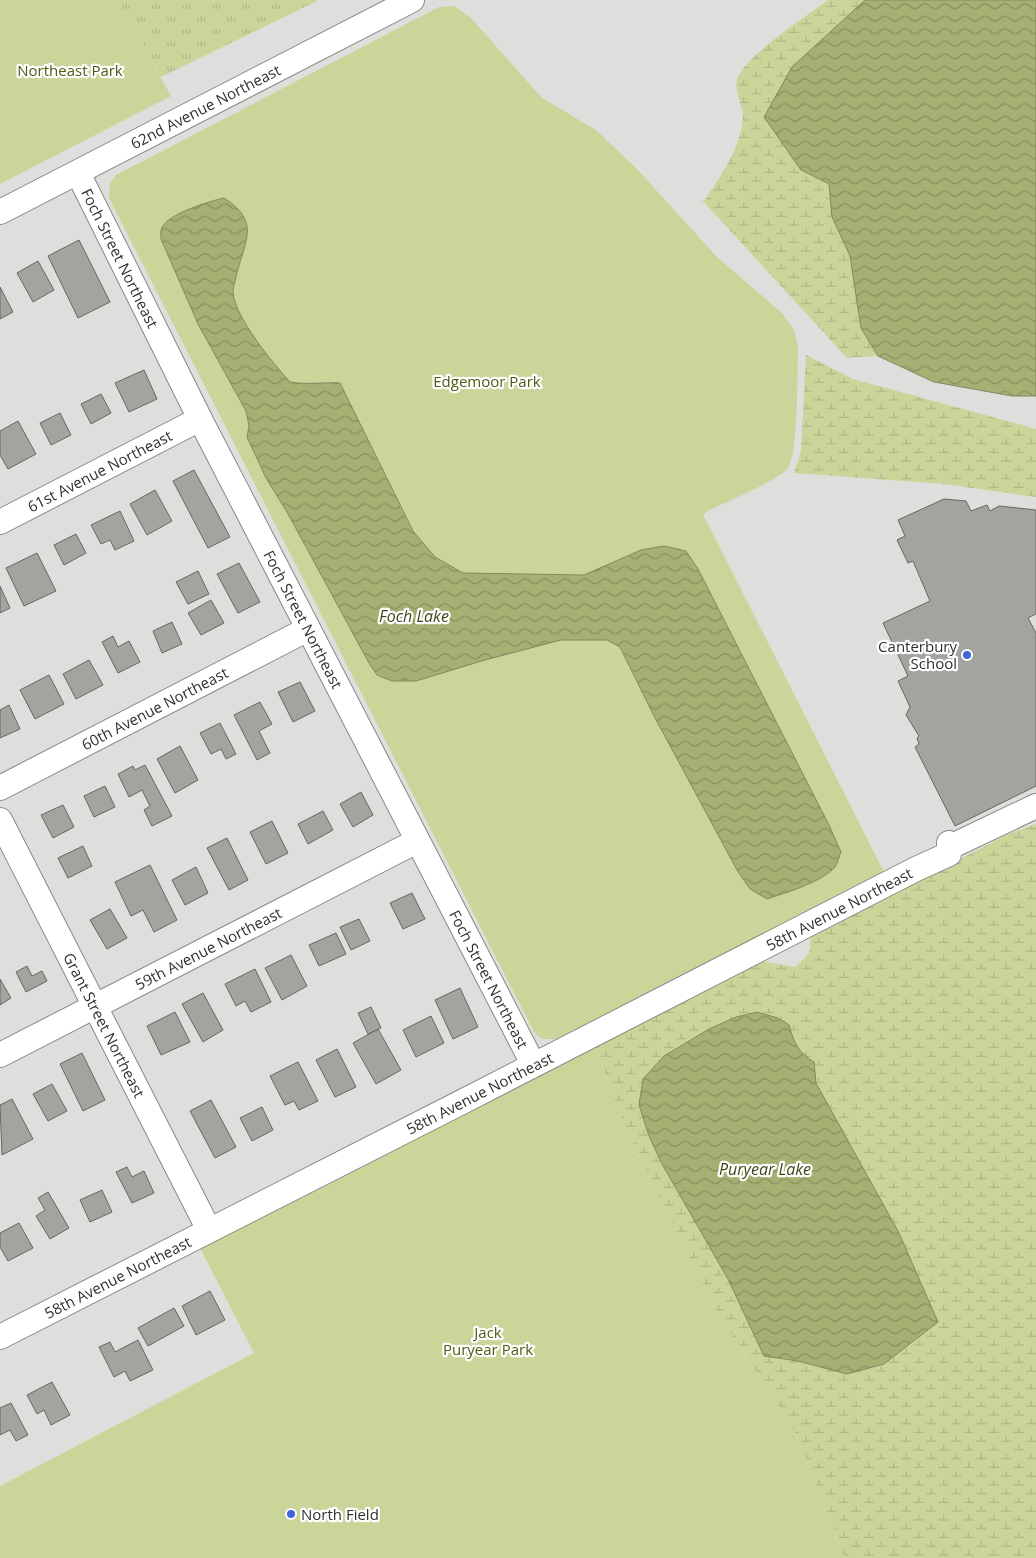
<svg xmlns="http://www.w3.org/2000/svg" width="1036" height="1558" font-family="'Open Sans',sans-serif">
	<style>
		.grass { fill: url(#grass-tufts) }
		.wetland { fill: url(#wetland-marsh) }
		.park { fill: #cad59a }
		.water { fill: url(#water-waves); stroke: #828a5f }
		.building { fill: #a3a3a0; stroke: #666663 }
		.lines { fill: none; stroke-linecap: round; stroke-linejoin: round }
		.minor-casing { stroke: #888986; stroke-width: 26 }
		.minor { stroke: #fff; stroke-width: 24 }
		.poi-dot { fill: #4164d6; stroke: #fff; stroke-width: 2 }
		.labels { text-anchor: middle; dominant-baseline: central; stroke-width: 4.5; stroke-linejoin: round; paint-order: stroke }
		.park-label { font-size: 15px; fill: #505a14; stroke: #fff }
		.street-label { font-size: 15px; fill: #30302f; stroke: #fff }
		.poi-label { font-size: 15px; fill: #30302f; stroke: #fff; text-anchor: end }
		.water-label { font-size: 16px; font-style: italic; fill: #404819; stroke: #fff }
	</style>
	<defs>
		<pattern id="grass-tufts" width="24" height="20" patternUnits="userSpaceOnUse" patternTransform="scale(1.25)"><rect width="24" height="20" fill="#cad59a"/><path d="M3 7l-1-3M5 7V3M7 7l1-3M15 17l-1-3M17 17v-4M19 17l1-3" fill="none" stroke="#aeb785"/></pattern>
		<pattern id="wetland-marsh" width="20" height="14" patternUnits="userSpaceOnUse" patternTransform="scale(1.25)"><rect width="20" height="14" fill="#cad59a"/><path d="M1 5h8M5 5V1M11 12h8M15 12V8" fill="none" stroke="#aeb785"/></pattern>
		<pattern id="water-waves" width="16" height="10" patternUnits="userSpaceOnUse" patternTransform="scale(1.25)"><rect width="16" height="10" fill="#a5b173"/><path d="M0 5q4-4 8 0t8 0" fill="none" stroke="#87905f"/></pattern>
	</defs>
	<rect width="100%" height="100%" fill="#dedfdc"/>
	<path class="grass" d="M118,0h201l-158,77z"/>
	<path class="wetland" d="M828,0h37l-35,33 -29,137 28,13 3,34 18,39 11,72 17,28 -31,2 -145,-158h3c17,-27 35,-50 38,-83 0,-12 -9,-26 -6,-37 5,-22 72,-66 91,-80z
		M806,355l47,24 183,50v68l-92,-13 -150,-11 7,-22z
		M1036,824v734h-191l-50,-126 -80,-123 -92,-186 -30,-81 168,-81 35,6 13,-14 2,-16 197,-103z"/>
	<path class="park" d="M0,0h118l53,96 -171,88z
		M454,6l17,12 71,80 54,32 42,40 79,87 65,56 12,17 4,16c-1,23 1,107 -10,122 -11,14 -67,35 -85,46l181,358 -328,167h-14l-8,-7 -425,-834 1,-15 6,-8 323,-168z
		M593,1042l30,81 92,186 80,123 50,126h-845v-72l254,-133 -56,-109z"/>
	<path class="water" d="M865,0h171v396h-24l-78,-14 -56,-26 -17,-28 -11,-72 -18,-39 -3,-33 -28,-14 -37,-53 28,-50z
		M224,198c38,24 20,44 12,79 -1,5 -3,11 -3,15 2,26 40,71 57,90 17,3 33,0 50,1l73,148 22,26 28,16 121,2 57,-25 23,-4 22,5 12,18 131,256 12,27c-2,4 -3,11 -6,15 -13,15 -50,26 -68,32l-17,-10 -13,-19 -83,-154 -34,-69 -13,-7h-46l-76,20 -69,21h-24l-15,-6 -8,-12 -82,-151 -21,-34 -19,-41 2,-11 -3,-15 -48,-87 -37,-85c0,-3 -1,-8 1,-11 5,-14 48,-27 62,-30z
		M757,1012l21,6 11,7c5,18 9,27 25,37l2,21 83,150 39,89 -54,42 -37,10 -49,-13 -34,-5 -36,-77 -66,-115 -13,-28 -10,-31 4,-26 21,-23 45,-27 27,-12z"/>
	<path class="building" d="M79,240l31,62 -32,16 -30,-62z
		M38,261l16,29 -21,12 -16,-29z
		M0,287l13,25 -13,7z
		M144,370l13,29 -28,13 -14,-29z
		M101,394l10,19 -20,11 -10,-20z
		M60,413l11,22 -20,10 -11,-22z
		M18,421l18,33 -28,15 -8,-14v-24z
		M194,470l36,67 -22,11 -35,-67z
		M155,490l17,31 -25,14 -17,-31z
		M944,499l22,2 5,10 16,-6 3,6 9,-5 37,4v104l-8,4 8,15v153l-81,40 -40,-79 4,-3 -2,-6 2,-2 -13,-21 4,-8 -12,-26 10,-5 -25,-53 47,-22 -17,-40 -5,2 -11,-23 8,-4 -7,-16z
		M120,511l14,30 -19,9 -5,-10 -9,4 -10,-19z
		M76,534l10,19 -22,12 -10,-20z
		M37,553l19,38 -32,15 -18,-38z
		M239,563l21,39 -22,11 -21,-39z
		M198,571l11,23 -21,10 -12,-22z
		M0,586l10,22 -10,5z
		M211,600l13,23 -23,12 -13,-22z
		M172,622l10,22 -20,9 -9,-22z
		M113,636l5,11 11,-6 11,21 -22,11 -16,-31z
		M89,660l14,25 -27,14 -13,-25z
		M49,675l15,29 -29,15 -15,-29z
		M300,682l15,29 -22,11 -15,-30z
		M260,702l12,22 -13,7 11,22 -13,7 -23,-45z
		M9,705l11,24 -20,9v-28z
		M220,723l16,31 -10,5 -5,-10 -10,5 -11,-21z
		M180,746l18,34 -23,13 -18,-34z
		M145,765l27,51 -20,10 -8,-16 6,-4 -8,-16 -13,7 -11,-23 15,-8 2,4z
		M105,786l10,21 -21,10 -10,-21z
		M361,792l12,23 -20,12 -13,-23z
		M63,805l11,22 -21,11 -12,-23z
		M323,811l10,19 -25,14 -10,-20z
		M272,821l16,32 -22,11 -16,-32z
		M227,838l21,42 -19,10 -22,-42z
		M83,846l9,20 -24,12 -10,-20z
		M150,865l27,55 -23,12 -11,-22 -12,6 -16,-34z
		M196,867l12,26 -23,12 -13,-25z
		M412,893l13,26 -22,10 -13,-26z
		M110,909l17,29 -20,11 -17,-29z
		M359,919l11,22 -19,9 -11,-23z
		M336,933l10,21 -27,12 -10,-21z
		M291,955l16,31 -25,14 -17,-32z
		M27,966l5,10 10,-5 5,10 -21,11 -10,-20z
		M255,969l16,33 -20,10 -6,-11 -9,5 -11,-22z
		M0,979l11,19 -11,7z
		M460,988l18,39 -25,12 -18,-39z
		M203,993l20,37 -20,12 -21,-38z
		M371,1007l10,21 -13,6 -10,-21z
		M175,1012l15,30 -29,13 -14,-29z
		M431,1016l13,27 -28,14 -13,-27z
		M378,1029l23,41 -25,14 -23,-41z
		M337,1049l19,38 -21,10 -19,-37z
		M82,1053l23,47 -22,11 -23,-47z
		M298,1062l20,39 -19,9 -5,-9 -9,4 -15,-29z
		M52,1084l15,27 -19,10 -15,-27z
		M12,1099l21,40 -31,16 -2,-50z
		M211,1100l25,47 -21,11 -25,-47z
		M262,1107l11,23 -21,11 -12,-23z
		M127,1167l5,10 12,-6 10,22 -22,10 -16,-31z
		M102,1190l10,22 -22,10 -10,-22z
		M48,1192l21,36 -19,11 -14,-23 9,-6 -7,-12z
		M19,1223l14,25 -25,13 -8,-14v-14z
		M210,1291l15,29 -29,15 -14,-29z
		M174,1308l10,18 -36,20 -10,-18z
		M138,1340l15,30 -23,11 -5,-10 -11,6 -15,-30 11,-5 5,10z
		M52,1382l18,33 -19,10 -7,-15 -7,4 -10,-19z
		M11,1403l17,32 -12,6 -6,-11 -10,5v-27z"/>
	<g class="lines">
		<g class="minor-casing">
			<g id="minor">
				<path id="s1" d="M78,173l122,246 333,645"/>
				<path id="s2" d="M0,212l412,-212"/>
				<path id="s3" d="M0,522l200,-103"/>
				<path id="s4" d="M0,788l308,-159"/>
				<path id="s5" d="M0,820l209,410"/>
				<path d="M950,847l86,-41"/>
				<path id="s6" d="M0,1055l417,-214"/>
				<path id="s7" d="M0,1337c305,-156 612,-310 916,-468l33,-15v-11"/>
			</g>
		</g>
		<use href="#minor" class="minor"/>
	</g>
	<g class="poi-dot">
		<circle cx="967" cy="655" r="5"/>
		<circle cx="291" cy="1514" r="5"/>
	</g>
	<g class="labels">
		<g class="park-label">
			<text x="70" y="70">Northeast Park</text>
			<text x="487" y="381">Edgemoor Park</text>
			<text x="488" y="1332">Jack<tspan x="488" dy="17">Puryear Park</tspan></text>
		</g>
		<g class="street-label">
			<text stroke="none"><textPath href="#s2" startOffset="231">62nd Avenue Northeast</textPath></text>
			<text stroke="none"><textPath href="#s1" startOffset="95">Foch Street Northeast</textPath></text>
			<text stroke="none"><textPath href="#s3" startOffset="112">61st Avenue Northeast</textPath></text>
			<text stroke="none"><textPath href="#s1" startOffset="500">Foch Street Northeast</textPath></text>
			<text stroke="none"><textPath href="#s4" startOffset="174">60th Avenue Northeast</textPath></text>
			<text stroke="none"><textPath href="#s7" startOffset="942">58th Avenue Northeast</textPath></text>
			<text stroke="none"><textPath href="#s6" startOffset="234">59th Avenue Northeast</textPath></text>
			<text stroke="none"><textPath href="#s1" startOffset="905">Foch Street Northeast</textPath></text>
			<text stroke="none"><textPath href="#s5" startOffset="230">Grant Street Northeast</textPath></text>
			<text stroke="none"><textPath href="#s7" startOffset="538">58th Avenue Northeast</textPath></text>
			<text stroke="none"><textPath href="#s7" startOffset="132">58th Avenue Northeast</textPath></text>
		</g>
		<g class="poi-label">
			<text x="957" y="646">Canterbury<tspan x="957" dy="17">School</tspan></text>
			<text x="301" y="1514" text-anchor="start">North Field</text>
		</g>
		<g class="water-label">
			<text x="414" y="616">Foch Lake</text>
			<text x="765" y="1169">Puryear Lake</text>
		</g>
	</g>
</svg>
